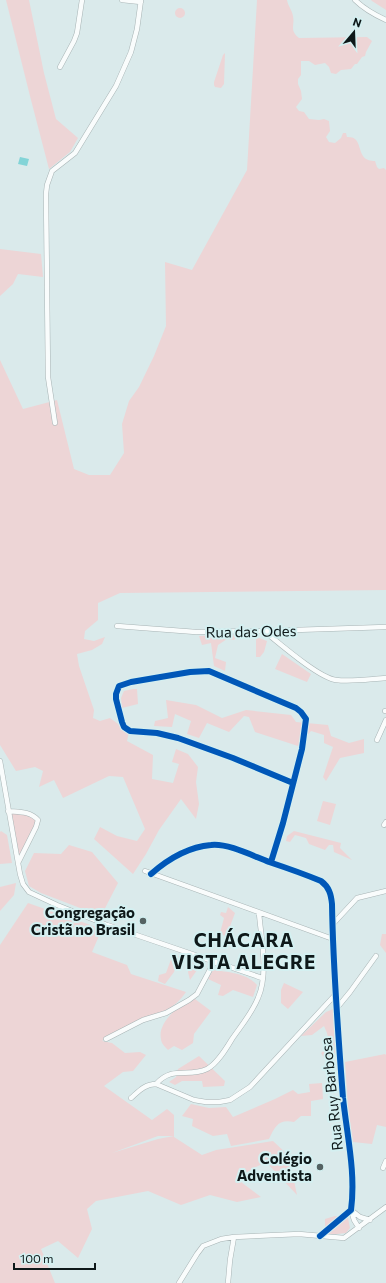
<svg xmlns="http://www.w3.org/2000/svg" width="386" height="1283" font-family="Commissioner,sans-serif">
	<style>
		.green { fill: #edd5d6; fill-rule: evenodd }
		.water { fill: #83d4d7 }
		.lines { fill: none; stroke-linecap: round; stroke-linejoin: round }
		.minor-casing { stroke: #a8b4b5; stroke-width: 5.5 }
		.minor { stroke: #f9fcfc; stroke-width: 4.5 }
		.cycleway-casing { stroke: #d4f0f1; stroke-width: 8 }
		.cycleway { stroke: #0057b8; stroke-width: 6 }
		.poi-dot { fill: #556262; stroke: #d4f0f1; stroke-width: 1.5 }
		.labels { text-anchor: middle; dominant-baseline: central; stroke-width: 4; stroke-linejoin: round; paint-order: stroke }
		.street-label { font-size: 15px; fill: #0e1819; stroke: #d4f0f1 }
		.poi-label { font-size: 15px; font-weight: bold; fill: #0e1819; stroke: #d4f0f1; text-anchor: end }
		.district-label { font-size: 19px; font-weight: bold; letter-spacing: 1px; fill: #0e1819; stroke: #d4f0f1 }
	</style>
	<rect width="100%" height="100%" fill="#daeaeb"/>
	<path class="green" d="M6,0h23l15,73 12,46 22,19 -8,14 -21,17 -18,-69z
		M257,0h30c1,6 5,10 6,16 2,10 -4,14 6,22l68,-1 5,4 -6,11 -1,4 -3,1 -5,7h-2l-4,5 -10,1 -5,4 -5,-1 -2,-6 -4,-4 -10,2 -6,-4h-8v14l-3,4v5l3,7 1,8 -6,8 3,4 5,1 5,7 10,1 5,-1 5,2 1,10 -4,6 3,5 6,1 6,-5 2,-5h3l1,4c13,-1 11,11 16,19 2,4 8,5 12,5l2,6 2,2 5,-1 2,2v420l-266,3 -22,10v17l-13,11 -1,8 10,2 11,-4 -3,7 -10,6 -15,4 2,12 15,44 -1,8 7,3 10,-3 19,14 -2,9 26,14 -1,24 21,4 6,-19 -7,-2 4,-13 12,5 10,13 -2,15 3,22 -3,15 -15,-20 -22,31 -13,24 -13,20 -39,-35 6,-12 17,9 20,5 8,-12 -22,-52 -14,-1 -46,22 -9,-18 -15,7 4,-16 -8,-4 -19,4 -16,-26v-385l23,49 34,-9 17,69 15,6h21l14,-22 -2,-29 7,-23 10,-14 15,-31 12,-30 -1,-64 27,8 55,-100z
		M371,0h15v10l-14,-9z
		M175 13a5 5 0 1 1 10 0a5 5 0 1 1-10 0Z
		M225,53l-1,31 -3,4 -6,-1 -1,-2v-3l9,-27z
		M0,249l41,5 2,23 -25,-3 -5,10 -13,12z
		M239,634l-5,6 -7,-1 -9,6 -3,13 11,4 -1,9 -11,-5 -3,-23 -9,2 -3,-9z
		M259,638l8,3 -3,11 -4,5h-4v-18z
		M282,654l29,20 -4,8 -32,-13z
		M133,689h4l1,15 -16,4 -1,-10 3,-7z
		M166,700l30,5 26,13 24,-8 45,5 5,7 32,3 3,11 18,7 15,-4v14l-24,5 -14,23 -3,-4 10,-30 -9,-4v-8l-13,-4 -13,15 -43,-14 -6,-15 -5,-1 -15,16 -22,-9 -8,15 -12,-4 4,-13 -16,-7 -3,13 -18,-1 1,-5 13,-3z
		M323,801l13,3 -6,21 -13,-4z
		M8,811l17,1 13,8 -20,43z
		M1,831l6,4 5,28 -12,1v-32z
		M294,831l47,12 -1,5 12,12 -18,-8 -1,-7h-4l-4,5 -16,-6 -3,-6 -11,-3 -5,7 -4,-1 1,-5z
		M69,845l23,7 26,31 -17,33 -60,-23 -12,-7 -4,-15 9,-18 27,1z
		M16,883l-2,12 -14,16v-24z
		M28,903l74,26 -10,23 35,13 4,9 55,18c-15,21 -24,18 -46,28 -13,6 -26,14 -38,21l10,2 13,10 15,-1 6,3 -13,16 -10,1 -19,14 48,34 15,-11 7,6v22l28,18 14,-5 57,-9 16,15 8,39 -31,-33 -14,7 -15,10 24,18 -24,5 -27,-7 -29,10 -33,-14 -52,10 -9,8 5,20 -14,29 -20,-17 -17,8 14,34h-55v-338zM158,1136h16l-16,3 -46,14z
		M228,907l7,6 -9,24 -6,-4 4,-15 -4,-3 1,-3 5,1z
		M382,934h4v19l-6,-8z
		M173,954l7,3 -6,15 -9,12 -7,-3 1,-6 7,-2z
		M192,962l10,1 -12,17 -2,-8z
		M213,970c14,2 34,3 44,15l-4,12 -20,-7 -10,6 -5,-1 3,-10 -13,-6z
		M284,983l19,9 -15,17 -7,-6v-13z
		M191,996l20,15 -17,23 -1,9 -11,7 -8,-4 -6,4c-3,-3 -7,-7 -7,-11 -4,-17 19,-33 30,-43z
		M333,1009l2,46 -11,3 -3,-5 9,-7 -3,-13 -3,-7 -12,9 -11,1 25,-24z
		M385,1054l1,1v72l-9,-2 -5,19 -19,-2 -5,-35 -3,-45z
		M199,1056l26,25 -1,5 -21,1 -1,-6h-20l-7,4 -6,-3 7,-5 2,-8z
		M322,1083l1,16 -12,2v15h-10l-7,6c-16,-3 -19,5 -25,17l-38,7 -4,-12 -14,2 -21,-10 1,-7 -11,-3 9,-12 18,4 17,-1 7,10 42,-18 18,-9 5,4 12,-2 -1,-8z
		M335,1216l13,2 2,10 -4,5 -17,2 -4,-6v-10z"/>
	<path class="water" d="M20,157l9,2 -2,7 -9,-2z"/>
	<g class="lines">
		<g class="minor-casing">
			<path id="minor" d="M122,0l19,2
				M355,0c9,9 20,15 31,20
				M60,67l14,-26 3,-8 5,-33
				M55,423l-7,-46 -2,-183 1,-9 5,-14 23,-18 41,-67 15,-34 6,-23 4,-29
				M117,626l79,6 68,-1 122,-4
				M264,631c15,12 55,47 72,49 16,2 34,-1 50,-2
				M385,711h1
				M377,740l9,-20
				M0,761l20,113 3,10 6,8 28,13 50,20 155,53
				M8,811c11,1 22,0 30,9l-2,7 -18,36
				M384,825l2,-3
				M271,862l12,-39 19,-74 4,-30 -5,-7 -5,-4 -87,-37 -19,1 -59,10 -12,4 -3,8v5l6,23 2,5 6,4 27,2 21,5 55,20 60,25
				M145,871l188,68
				M151,874c17,-15 37,-27 60,-29 17,-2 42,11 58,17 18,6 35,12 52,19 8,6 10,13 11,23 1,65 6,129 11,194 4,38 13,75 8,112l-31,26
				M332,925l25,-27 29,-7
				M336,1009l14,-17 26,-36
				M106,1039l37,-19 23,-7 23,-13 8,-6 17,-32
				M156,1084c17,-19 32,-6 51,-15 10,-5 19,-20 25,-30 9,-13 20,-26 26,-41 11,-25 3,-60 1,-85
				M156,1084l38,16 12,2h13l11,-2 20,-13 85,-92
				M131,1098c8,-7 14,-14 25,-14
				M383,1168l3,-7
				M351,1210l9,7 10,3
				M351,1210l3,10 5,8
				M179,1283l18,-29 6,-8 18,-7 13,-2 65,-3 45,4 42,-31
				M228,1283l2,-23 4,-23"/>
		</g>
		<use href="#minor" class="minor"/>
		<g class="cycleway-casing">
			<path id="cycleway" d="M271,862l12,-39 19,-74 4,-30 -5,-7 -5,-4 -87,-37 -19,1 -59,10 -12,4 -3,8v5l6,23 2,5 6,4 27,2 21,5 55,20 60,25
				M151,874c17,-15 37,-27 60,-29 17,-2 42,11 58,17 18,6 35,12 52,19 8,6 10,13 11,23 1,65 6,129 11,194 4,38 13,75 8,112l-31,26"/>
		</g>
		<use href="#cycleway" class="cycleway"/>
	</g>
	<g class="poi-dot">
		<circle cx="143" cy="921" r="4"/>
		<circle cx="320" cy="1167" r="4"/>
	</g>
	<g class="labels">
		<g class="street-label">
			<text transform="translate(251 631) rotate(-1)">Rua das Odes</text>
			<text transform="translate(331 1094) rotate(-96)">Rua Ruy Barbosa</text>
		</g>
		<g class="poi-label">
			<text x="135" y="912">Congregação<tspan x="135" dy="17">Cristã no Brasil</tspan></text>
			<text x="312" y="1158">Colégio<tspan x="312" dy="17">Adventista</tspan></text>
		</g>
		<g class="district-label">
			<text x="244" y="939">CHÁCARA<tspan x="244" dy="22">VISTA ALEGRE</tspan></text>
		</g>
	</g>
	<g transform="translate(354 32) rotate(19)" stroke="#d4f0f1" stroke-width="3" paint-order="stroke">
	<path d="M0-3L7 15L0 10L-7 15Z" fill="#0e1819"/>
	<text y="-6" font-size="11" font-weight="bold" text-anchor="middle" fill="#0e1819">N</text>
	</g>
	<path d="M14 1263v6h81v-6" fill="none" stroke="#0e1819" stroke-width="2"/>
	<text x="20" y="1263" font-size="12" fill="#0e1819" stroke="#d4f0f1" stroke-width="3" paint-order="stroke">100 m</text>
</svg>
